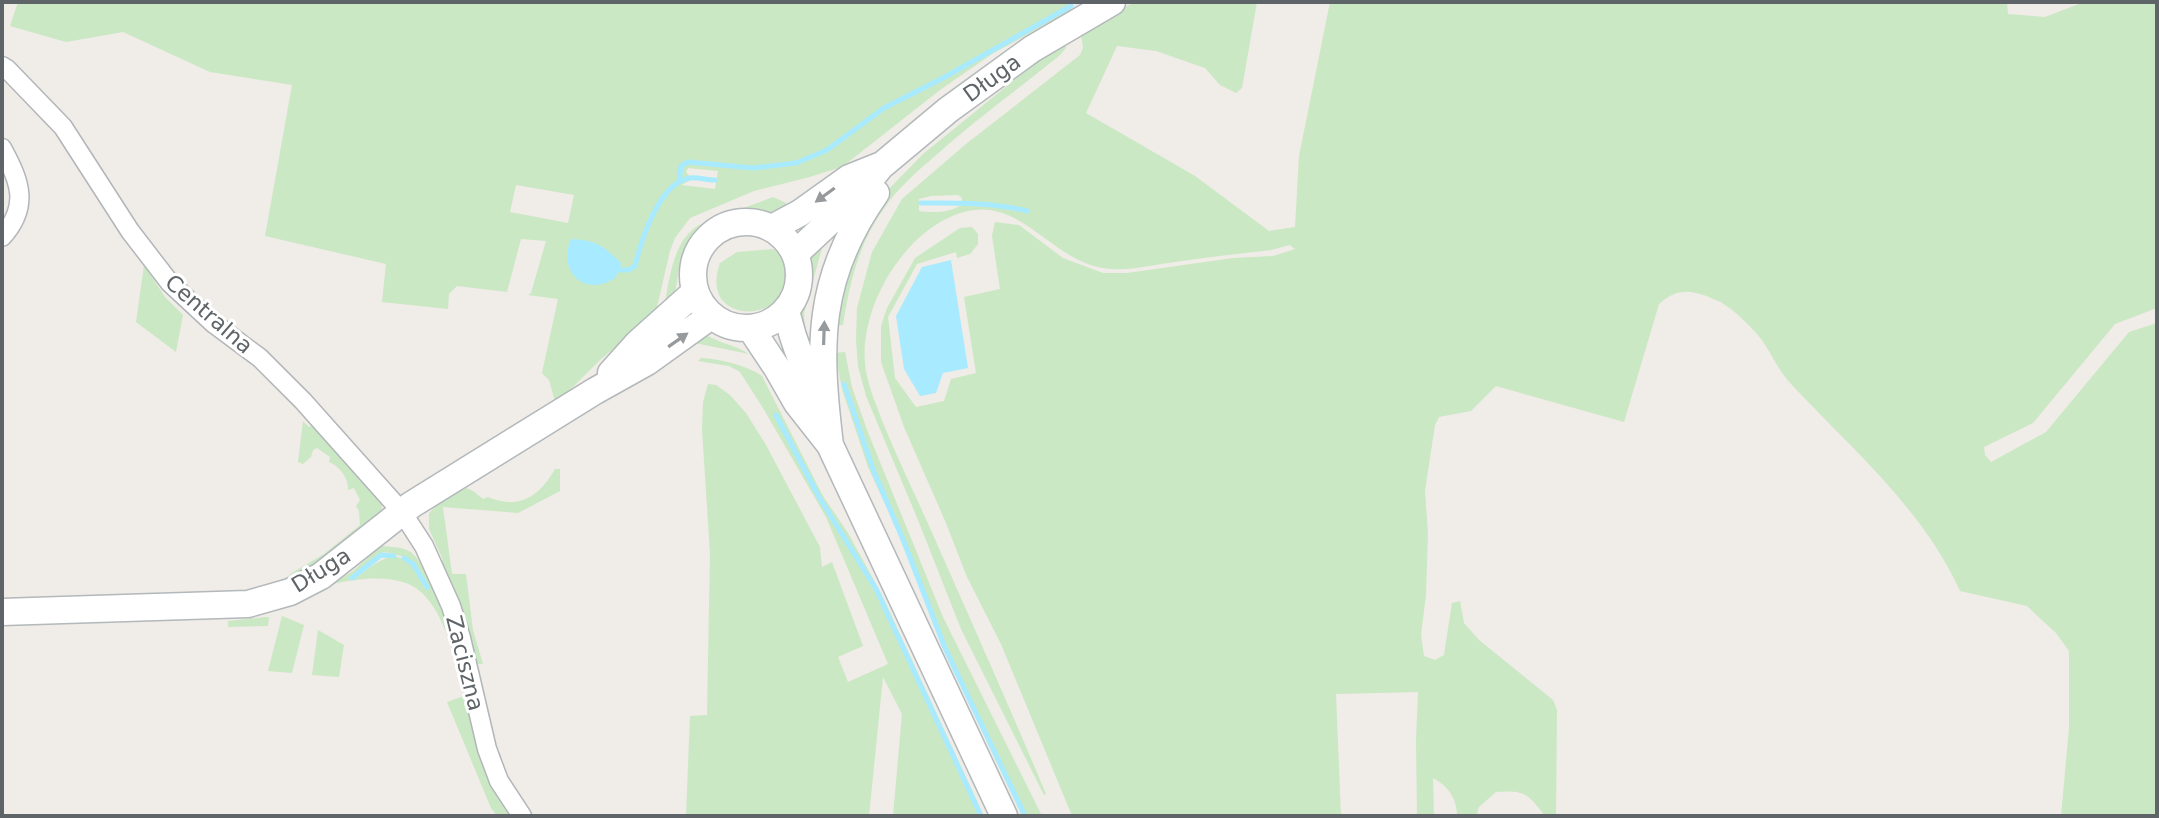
<svg xmlns="http://www.w3.org/2000/svg" width="2159" height="818" font-family="'DejaVu Sans',sans-serif">
	<style>
		.green { fill: #cae8c3; fill-rule: evenodd }
		.water { fill: #a8eaff }
		.lines { fill: none; stroke-linecap: round; stroke-linejoin: round }
		.stream { stroke: #a8eaff; stroke-width: 5 }
		.street-casing { stroke: #b2b6b9; stroke-width: 21 }
		.secondary-casing { stroke: #b3b8bb; stroke-width: 29 }
		.street { stroke: #fff; stroke-width: 18 }
		.secondary { stroke: #fff; stroke-width: 26 }
		.oneway { fill: #969a9c }
		.labels { text-anchor: middle; dominant-baseline: central; stroke-width: 6; stroke-linejoin: round; paint-order: stroke }
		.street-label { font-size: 22px; fill: #5e6467; stroke: #fff }
	</style>
	<rect width="100%" height="100%" fill="#f0ece7"/>
	<path class="green" d="M18,2h1053l-3,3 4,5 -80,44 -52,36 -98,77 -36,11 -52,13 -64,27 -15,20 -5,13 -13,56 1,6 -57,46 -35,35 -11,7 -6,-21 -7,-7 16,-74 -30,-4 3,-2 15,-52 -25,-2 -14,53 -50,-6 -8,8 -1,15 -66,-7 4,-38 -121,-28 27,-151 -82,-13 -87,-40 -57,10 -56,-16zM688,168l30,3 -3,18 -34,-4 8,-4v-6l-3,-3zM516,185l58,10 -6,28 -58,-11z
		M1134,2h123l-15,86 -6,5 -16,-8 -15,-17 -49,-17 -39,-5 -31,67 109,63 74,55 26,-4 4,-71 31,-154h677l1,12 37,3 39,-15h73v306l-42,16 -82,99 -49,24 1,8 6,7 55,-30 83,-100 28,-9v493h-96l8,-88v-77l-13,-18 -29,-27 -67,-15c-37,-82 -108,-142 -169,-207 -14,-15 -21,-35 -34,-50 -9,-10 -21,-22 -32,-29 -4,-4 -11,-5 -16,-8 -21,-8 -33,-8 -50,7l-35,118 -128,-36 -25,25 -32,6 -4,8 -10,66 3,42 -2,62 -5,40 3,21 11,4 9,-5 8,-52 8,-2 4,22 15,17 74,60 4,10 -1,106h-11c-18,-23 -20,-26 -49,-24l-17,15 -3,9h-19c0,-18 -9,-30 -24,-38l1,38h-17l-1,-75 2,-49 -82,2 5,122h-269l-71,-172 -34,-67 -21,-54 -42,-96 -23,-65v-36l6,-18 28,-50 45,-30 12,-1 6,7v10l-8,10 -13,4 -1,-6 -39,12 -29,53 7,61 21,29 28,-6 7,-22 25,-6 -12,-76 36,-8 -8,-53 3,-14 24,3 44,33 40,15h24l106,-15 40,-2 22,-7 -5,-4 -19,5c-32,4 -64,7 -96,12 -23,3 -49,10 -72,6 -48,-7 -80,-65 -129,-58 -65,9 -119,99 -108,161 3,18 11,35 17,52 13,32 28,63 42,94 41,92 82,184 121,277l-2,1 -83,-166 -43,-109 -52,-124 -8,-30 -2,-26 1,-32 15,-56 30,-53 64,-55 114,-89 3,-7 -2,-14zM958,195l4,3 -1,7c-11,8 -29,8 -42,6v-12l12,-3z
		M1066,40v8l-7,8c-42,34 -85,65 -125,101 -19,16 -37,32 -51,53 -24,33 -34,75 -40,115l-13,1 11,-49 45,-85 37,-38 122,-99z
		M773,197l13,6 2,5 -15,7 -45,-1z
		M711,221l-22,19 -8,17 -6,36 -11,14c6,-30 10,-79 47,-86z
		M820,245l2,3 -18,65 1,18 -6,3c-6,-25 7,-30 10,-52 1,-17 -1,-23 11,-37z
		M773,249l11,7c26,68 -89,77 -64,7l17,-11z
		M144,265l21,32 18,18 -7,37 -40,-30z
		M706,335c13,8 30,10 43,19l-59,-12z
		M845,352l7,35 15,43 76,187 99,199h-20l-78,-165 -47,-121 -29,-63 -26,-78 -7,-36z
		M701,358c19,1 45,7 61,18l61,120 25,37 33,60 103,223h-91l9,-102 -19,-37 -14,139h-183l4,-100 17,-1 3,-162 -8,-123 1,-28 5,-18 8,1 14,10 16,18 20,32 54,102 2,20 10,-5 31,84 -25,11 10,25 40,-18 -62,-147 -63,-109 -23,-36 -11,-6 -31,-5z
		M303,421l6,6 4,-2 69,75v13l-50,45 -42,24v-8l34,-20 36,-29 -1,-14 -3,-5 4,-6 -6,-12 -6,2c1,-12 -9,-24 -19,-28l1,-5 -13,-9 -4,2 -2,7 -8,7 -5,-2z
		M555,469h5v22l-42,22 -75,-6 9,67h14l7,56 10,34h-10l-34,-102 4,-2 -14,-31v-16l11,-11 26,-14 7,3 10,8 5,-2c31,13 51,0 67,-28z
		M381,546c23,2 31,1 42,22l4,-1 13,28 21,69 -5,1c-6,-27 -21,-72 -50,-82 -23,-8 -51,-4 -74,1l21,-13zM384,552c28,5 32,10 45,35l-4,1c-4,-7 -8,-16 -13,-22 -18,-21 -40,0 -56,12l-4,1v-4z
		M282,616l22,9 -12,48 -24,-2z
		M266,617h3l-1,9 -40,1v-6z
		M318,630l26,15 -5,32 -27,-2z
		M464,696l25,78 25,42h-17l-6,-8 -44,-106z"/>
	<path class="water" d="M571,239c25,1 33,7 50,24l-1,7 -6,9c-6,3 -13,6 -20,6 -25,-1 -32,-27 -23,-46z
		M951,260l17,108 -25,5 -7,20 -16,3 -16,-27 -8,-53 26,-49z"/>
	<g class="lines">
		<path class="stream" d="M679,182l2,-16 7,-4 65,6 43,-5 31,-13 57,-42 59,-30 128,-72
			M921,203c36,0 70,-1 106,8
			M620,270h8l7,-4c6,-25 24,-84 55,-88 8,-1 17,2 25,2
			M844,384l30,88 30,70 41,106 80,168
			M776,415l43,82 57,92 105,227
			M404,558l9,6 14,23
			M352,578l29,-23 13,1"/>
		<g class="street-casing">
			<path id="street" d="M2,66l5,3 56,58 67,104 40,52 43,40 47,35 43,43 99,111 22,34 27,60 10,32 26,111 12,32 23,35
				M2,148c18,33 28,58 0,89"/>
		</g>
		<g class="secondary-casing">
			<path id="secondary" d="M693 275a53 53 0 1 1 106 0a53 53 0 1 1-106 0Z
				M772,228l28,-15 49,-35 30,-12
				M796,253l61,-57 24,-30 67,-56 84,-61 80,-47
				M786,311c8,33 20,64 37,94
				M751,329l26,39 20,35 33,42 174,371
				M611,373l27,-30 57,-51
				M830,445c-12,-99 -14,-167 46,-252
				M2,612l246,-8 42,-12 31,-16 90,-71 184,-114 52,-29 64,-46"/>
		</g>
		<use href="#street" class="street"/>
		<use href="#secondary" class="secondary"/>
	</g>
	<defs><path id="oneway-solid" d="M-6-.8H1V-3.2L6.5 0L1 3.2V.8H-6Z" transform="scale(2)"/></defs>
	<g class="oneway">
		<use href="#oneway-solid" transform="translate(825 195) rotate(144)"/>
		<use href="#oneway-solid" transform="translate(824 333) rotate(-88)"/>
		<use href="#oneway-solid" transform="translate(678 340) rotate(-35)"/>
	</g>
	<g class="labels">
		<g class="street-label">
			<text transform="translate(992 78) rotate(-36)">Długa</text>
			<text transform="translate(209 314) rotate(41)">Centralna</text>
			<text transform="translate(321 570) rotate(-32)">Długa</text>
			<text transform="translate(465 663) rotate(76)">Zaciszna</text>
		</g>
	</g>
	<rect width="2159" height="818" fill="none" stroke="#5e6467" stroke-width="8"/>
</svg>
